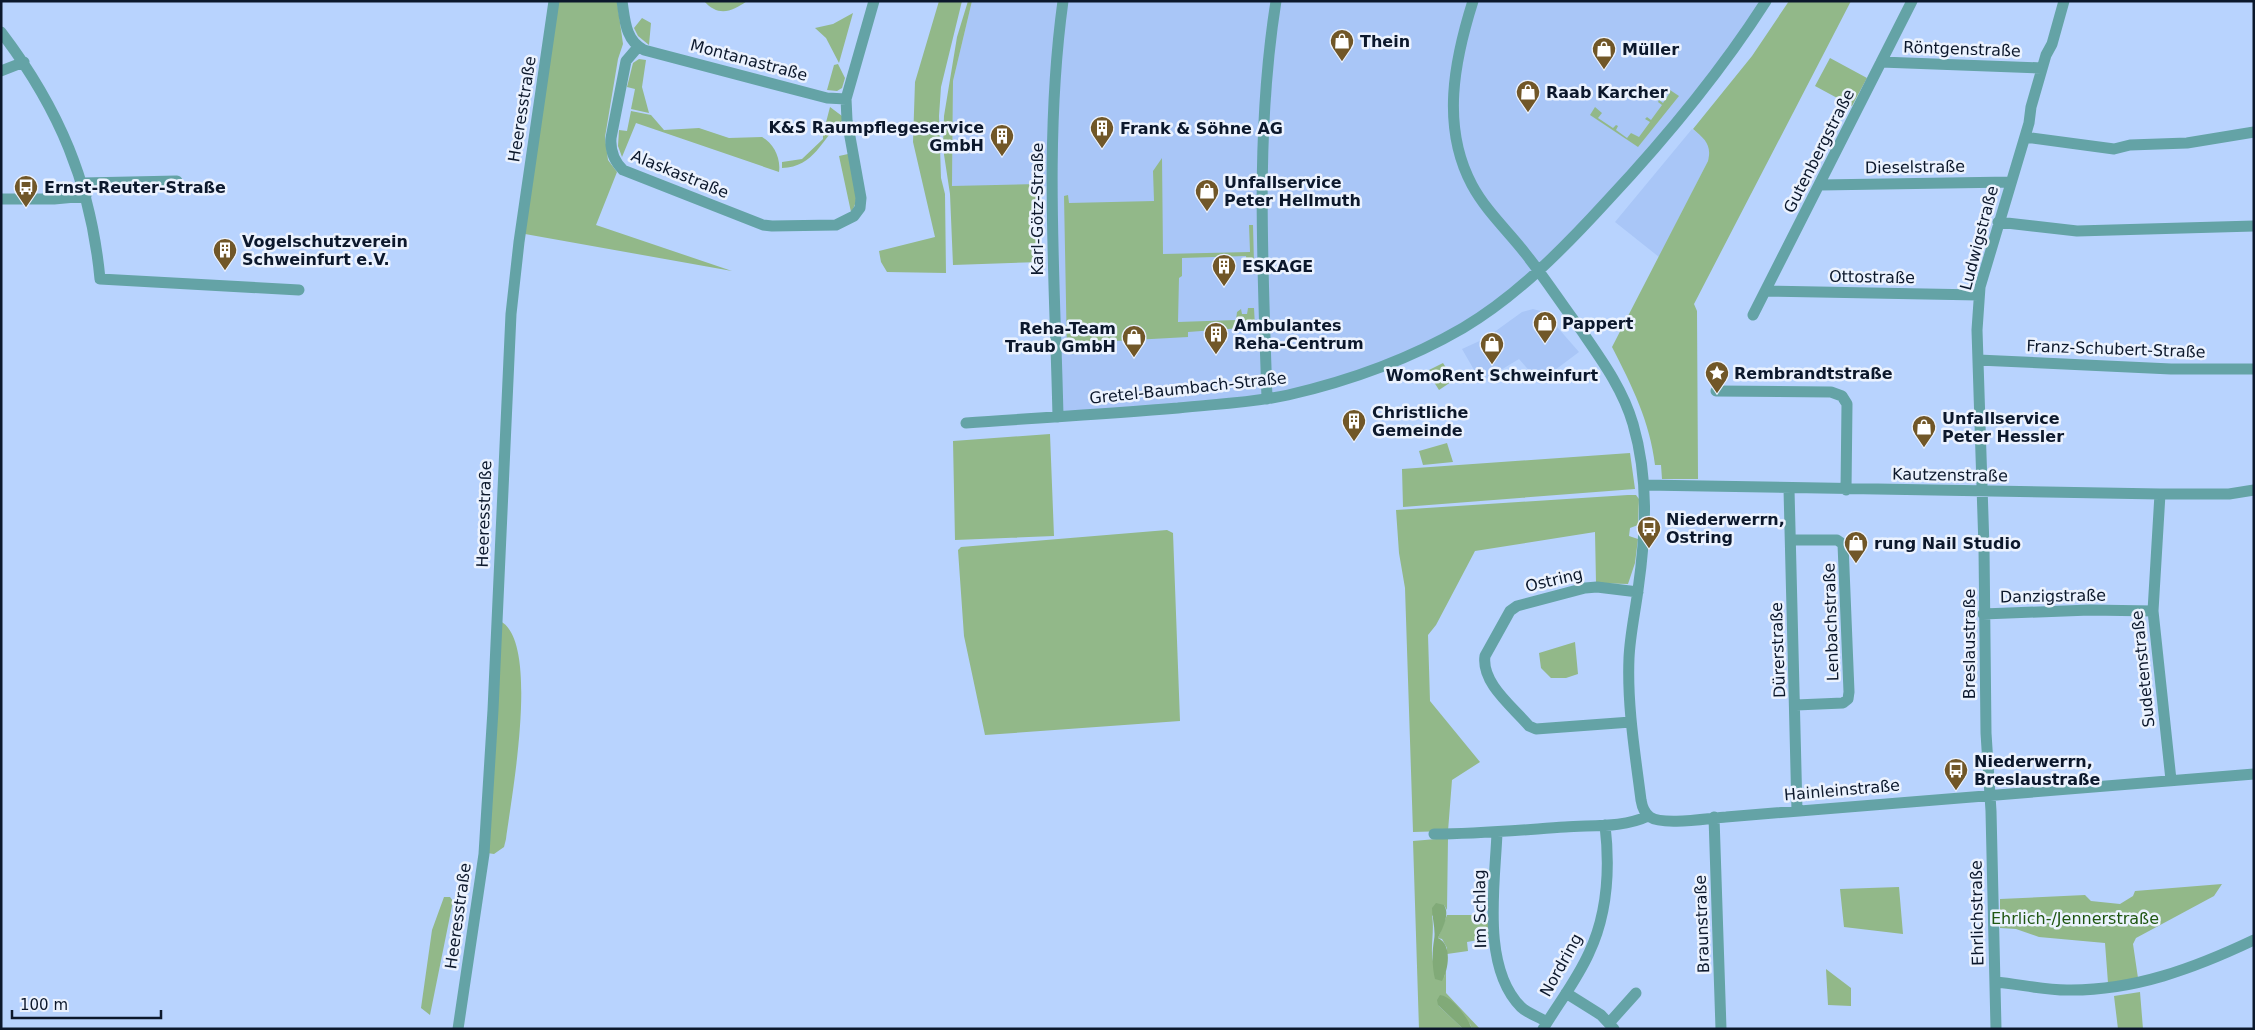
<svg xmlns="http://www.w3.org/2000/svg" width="2255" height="1030" font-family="'DejaVu Sans',sans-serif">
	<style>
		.built { fill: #a9c6f7 }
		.green { fill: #92b889 }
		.forest { fill: #81aa78 }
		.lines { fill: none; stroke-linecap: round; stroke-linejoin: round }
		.minor { stroke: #64a3a6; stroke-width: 11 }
		.labels { text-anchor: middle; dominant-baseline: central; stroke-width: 5; stroke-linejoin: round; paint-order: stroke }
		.poi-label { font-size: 16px; font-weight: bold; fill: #0c182c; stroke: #ebf2fe; text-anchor: start }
		.street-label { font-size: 16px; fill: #0c182c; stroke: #ebf2fe }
		.park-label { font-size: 16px; fill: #1f5611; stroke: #ebf2fe }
	</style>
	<rect width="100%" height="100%" fill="#b8d3fe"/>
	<path class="built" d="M972,1h793l-100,135 -149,153 -106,66 -124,40 -228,22 -5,-231 -101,3 1,-108z
		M1692,129l15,11 4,12 -3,9 -49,96 -44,-35z
		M1533,309l11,3 35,40 -40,30 -20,-23 -38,23 -19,-33 24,-11 36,-26z"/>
	<path class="green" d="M558,1h59l6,43 -5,15 -13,78 3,23 9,12 -21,53 136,46 -207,-37z
		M704,1h43c-15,11 -29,16 -43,0z
		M939,1h23l-21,86 -2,29 2,62 4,16 1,79 -59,-1 -6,-10 -2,-11 56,-14 -22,-95 2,-60z
		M968,1h4l-19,80 -1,105 87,-2 1,78 -87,3 -3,-71 -7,-46 1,-32 13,-79z
		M1789,1h62l-157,303 3,7 1,168h-36l-1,-14h-6c-5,-43 -23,-79 -43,-118l96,-186c4,-16 -3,-22 -15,-32l59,-73z
		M853,13l-14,50 -13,-25 -11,-10 18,-4z
		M642,18l9,5 -2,22 -11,-9 -4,-8z
		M1830,58l37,20 -15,28 -37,-20z
		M639,59l7,1 -4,27 7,26 -18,-4 4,-20 -8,-2 6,-24z
		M838,64l7,14 -3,10 -5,3 -10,-1 7,-25z
		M1667,88l12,8 -41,51 -48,-32 5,-8 7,6 -4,5 15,10 3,-3 2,1 -2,4 11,8 4,-5 8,4 11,-15 -5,-3 2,-2 4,3 11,-15 -4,-3 1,-2 4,3 6,-9 -4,-3z
		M830,107l12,9v5c-21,18 -27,46 -60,47v-6l20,-3 21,-20v-5z
		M631,111l20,4 13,15 35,-2 30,10 33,-1c12,7 19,21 17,35l-143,-49 -14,34 -4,-11 1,-16 8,1z
		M848,154c4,17 15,43 3,58l-12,-56z
		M1162,158l1,96 87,-2 -1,-27h4l1,38 -7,1 -1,-8 -64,2v18l-3,2 -1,44 58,-2 1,-8 4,-3 1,5h5l1,-6h6l1,19 -67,5v5l-109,6v11h-12l-3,-158 4,-1 1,8 85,-2 -1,-30z
		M1443,363l11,17 -15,10 -12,-19z
		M1050,434l4,102 -99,4 -2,-99z
		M1447,443l6,19 -30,3 -4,-14z
		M1630,453l5,36 -232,18 -1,-38z
		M1628,495h8l3,4 -1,26 -8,3 -1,8 9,3 -3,24 -7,21 -32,-1 -1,-51 -120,19 -39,74 -8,10 2,66 50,61 -28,18 -4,51 -35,1 -8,-244 -6,-35 -3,-43z
		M1167,530l6,3 7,188 -195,14 -21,-99 -6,-86 3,-3z
		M500,621c41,20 11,178 6,218l-2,8 -10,7 -7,-1z
		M1575,642l3,32 -12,4h-15l-10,-10 -2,-15z
		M1448,838l-1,72 -3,-5 -12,11c3,15 -3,37 2,48 2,5 7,9 10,13l2,-8v24l34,36h-8l-2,-5 -32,-19 25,24h-44l-6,-188z
		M2222,884l-8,12 -78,42 -3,6 5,34 -30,5 -3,-40 -66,-6 -23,-8 -16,-1v-29l85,-4 6,6 29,3 13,-8 2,-5z
		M1899,887l4,47 -59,-7 -4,-38z
		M444,897h6l3,4 -23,114 -9,-7 11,-78z
		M1447,915h42v23l-22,4 1,9 -21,3v-6l-5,-9 -4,-1z
		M1826,969l25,19v18l-23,-1z
		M2140,992l3,37h-25l-4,-33z"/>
	<path class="forest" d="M1436,903l8,2c6,9 -1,23 -6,33 14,6 11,31 4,43l-7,-2c-3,-12 -3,-27 -1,-39 2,-10 -2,-22 -2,-32z
		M1440,995c12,1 28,23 32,34h-9l-25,-24 -1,-5z"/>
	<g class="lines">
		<path class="minor" d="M622,1c3,19 3,39 22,49l183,48 19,1
			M1473,1c-19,60 -32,126 -1,184 14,26 36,46 53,68 20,25 37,52 56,77 20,29 42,59 52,94 16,55 13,109 5,166 -3,23 -8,45 -9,68 -2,47 6,95 12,142 1,6 3,13 9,17 13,9 59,1 76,0l528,-43
			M1,32c58,76 90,152 99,247l199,11
			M638,47l-12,14 -15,77c-1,13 3,23 12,32l140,55 9,1 64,-1 18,-9 6,-8 1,-10 -14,-78 -1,-21 28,-98
			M1881,62l161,6
			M1,71l23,-9
			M2025,137l89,12 16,-4 57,-2 67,-11
			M83,183l94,-2
			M1820,185l191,-3
			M1,199h53l32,-3
			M1998,222l79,9 177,-5
			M1766,291l213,4
			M1753,315l159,-314
			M1978,360l193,9h83
			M1716,391l115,1 11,4 5,8 -1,86
			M1267,399c-4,-133 -12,-266 9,-398
			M1058,417c-3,-138 -14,-278 5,-416
			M966,423c70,-5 141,-9 212,-15 36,-4 74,-5 110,-13 61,-14 120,-35 175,-67 54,-32 101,-80 144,-127 58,-62 113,-128 159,-200
			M1645,485l515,9h69l25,-4
			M1789,489l8,322
			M2160,494l-7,117 18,169
			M1791,540h46l6,4 6,148 -1,7 -5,4 -47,2
			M1983,614l107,-4 63,1
			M1631,722l-95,7 -7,-3c-16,-19 -48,-43 -44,-70l25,-45 7,-5 68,-18 12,-1 41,5
			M1714,817l7,212
			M1497,833c-2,51 -16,134 24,174 6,6 18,10 26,15
			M1434,834c44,0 87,-4 131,-7 27,-2 58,1 83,-11
			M1995,982c24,2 48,8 72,8 67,1 128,-22 187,-50
			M1566,993l35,22 13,14
			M1610,1022l26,-29
			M458,1029l26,-175 9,-144 18,-396 8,-72 35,-241
			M1543,1029c15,-25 34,-49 46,-76 19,-40 21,-85 16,-128
			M1996,1029l-5,-218 -5,-78 -2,-185 -7,-218 3,-43 49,-164 2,-16 15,-52 6,-11 12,-43"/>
	</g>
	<defs>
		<g id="shop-pin" transform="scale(1.25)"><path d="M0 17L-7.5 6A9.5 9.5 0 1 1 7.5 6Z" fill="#715728" stroke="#ebf2fe"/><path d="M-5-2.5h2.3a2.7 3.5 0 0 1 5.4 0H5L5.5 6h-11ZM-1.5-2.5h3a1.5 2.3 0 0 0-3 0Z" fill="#fff"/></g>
		<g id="building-pin" transform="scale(1.25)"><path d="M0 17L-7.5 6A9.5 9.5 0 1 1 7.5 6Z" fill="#715728" stroke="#ebf2fe"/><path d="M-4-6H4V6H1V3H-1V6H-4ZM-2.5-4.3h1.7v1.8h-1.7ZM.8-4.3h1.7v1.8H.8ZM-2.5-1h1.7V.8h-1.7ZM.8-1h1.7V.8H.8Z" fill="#fff"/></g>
		<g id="bus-pin" transform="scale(1.25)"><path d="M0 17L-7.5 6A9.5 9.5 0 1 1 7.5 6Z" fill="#715728" stroke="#ebf2fe"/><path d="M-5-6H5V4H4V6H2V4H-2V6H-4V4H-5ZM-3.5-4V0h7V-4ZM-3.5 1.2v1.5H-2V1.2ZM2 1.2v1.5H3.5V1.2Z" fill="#fff"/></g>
		<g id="sight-pin" transform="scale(1.25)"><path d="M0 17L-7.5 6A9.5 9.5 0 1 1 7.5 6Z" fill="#715728" stroke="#ebf2fe"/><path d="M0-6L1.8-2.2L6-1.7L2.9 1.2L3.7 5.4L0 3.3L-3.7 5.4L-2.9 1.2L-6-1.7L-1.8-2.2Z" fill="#fff"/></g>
	</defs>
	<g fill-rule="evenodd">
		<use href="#shop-pin" x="1342" y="41"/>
		<use href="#shop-pin" x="1604" y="49"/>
		<use href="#shop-pin" x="1528" y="92"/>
		<use href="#building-pin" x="1102" y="128"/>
		<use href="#building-pin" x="1002" y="136"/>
		<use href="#bus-pin" x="26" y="187"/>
		<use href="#shop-pin" x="1207" y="191"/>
		<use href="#building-pin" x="225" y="250"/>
		<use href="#building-pin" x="1224" y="266"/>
		<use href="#shop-pin" x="1545" y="323"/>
		<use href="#building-pin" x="1216" y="334"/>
		<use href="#shop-pin" x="1134" y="337"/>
		<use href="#shop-pin" x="1492" y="344"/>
		<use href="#sight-pin" x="1717" y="373"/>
		<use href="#building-pin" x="1354" y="421"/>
		<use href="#shop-pin" x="1924" y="427"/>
		<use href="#bus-pin" x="1649" y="528"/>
		<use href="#shop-pin" x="1856" y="543"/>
		<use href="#bus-pin" x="1956" y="770"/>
	</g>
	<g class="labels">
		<g class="poi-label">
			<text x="1360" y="41">Thein</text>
			<text x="1622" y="49">Müller</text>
			<text x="1546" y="92">Raab Karcher</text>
			<text x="984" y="127" text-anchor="end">K&amp;S Raumpflegeservice<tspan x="984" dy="18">GmbH</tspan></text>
			<text x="1120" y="128">Frank &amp; Söhne AG</text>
			<text x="1224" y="182">Unfallservice<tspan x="1224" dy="18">Peter Hellmuth</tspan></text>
			<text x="44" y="187">Ernst-Reuter-Straße</text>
			<text x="242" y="241">Vogelschutzverein<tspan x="242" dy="18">Schweinfurt e.V.</tspan></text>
			<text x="1242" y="266">ESKAGE</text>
			<text x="1562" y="323">Pappert</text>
			<text x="1234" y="325">Ambulantes<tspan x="1234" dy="18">Reha-Centrum</tspan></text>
			<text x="1116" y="328" text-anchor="end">Reha-Team<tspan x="1116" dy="18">Traub GmbH</tspan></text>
			<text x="1734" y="373">Rembrandtstraße</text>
			<text x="1492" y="375" text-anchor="middle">WomoRent Schweinfurt</text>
			<text x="1372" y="412">Christliche<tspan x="1372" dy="18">Gemeinde</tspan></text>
			<text x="1942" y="418">Unfallservice<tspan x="1942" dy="18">Peter Hessler</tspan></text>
			<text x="1666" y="519">Niederwerrn,<tspan x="1666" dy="18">Ostring</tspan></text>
			<text x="1874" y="543">rung Nail Studio</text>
			<text x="1974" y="761">Niederwerrn,<tspan x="1974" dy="18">Breslaustraße</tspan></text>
		</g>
		<g class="street-label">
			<text transform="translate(1962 49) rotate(2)">Röntgenstraße</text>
			<text transform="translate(749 60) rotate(15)">Montanastraße</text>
			<text transform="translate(522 109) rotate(-81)">Heeresstraße</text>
			<text transform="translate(1819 151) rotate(-63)">Gutenbergstraße</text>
			<text transform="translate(1915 167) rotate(-1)">Dieselstraße</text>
			<text transform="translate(680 174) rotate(22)">Alaskastraße</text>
			<text transform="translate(1037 209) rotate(-90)">Karl-Götz-Straße</text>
			<text transform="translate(1979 238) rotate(-75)">Ludwigstraße</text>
			<text transform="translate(1872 277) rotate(1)">Ottostraße</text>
			<text transform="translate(2116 349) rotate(2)">Franz-Schubert-Straße</text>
			<text transform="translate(1188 388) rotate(-6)">Gretel-Baumbach-Straße</text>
			<text transform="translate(1950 475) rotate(1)">Kautzenstraße</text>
			<text transform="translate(484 514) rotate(-88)">Heeresstraße</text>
			<text transform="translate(1554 580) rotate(-13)">Ostring</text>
			<text transform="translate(2053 596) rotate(-1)">Danzigstraße</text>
			<text transform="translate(1831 622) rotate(-92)">Lenbachstraße</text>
			<text transform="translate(1969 644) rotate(-90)">Breslaustraße</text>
			<text transform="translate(1778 650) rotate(-92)">Dürerstraße</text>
			<text transform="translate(2143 669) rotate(-96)">Sudetenstraße</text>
			<text transform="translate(1842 790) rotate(-5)">Hainleinstraße</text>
			<text transform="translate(1480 909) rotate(-91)">Im Schlag</text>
			<text transform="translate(1977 913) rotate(-91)">Ehrlichstraße</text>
			<text transform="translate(458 916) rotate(-82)">Heeresstraße</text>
			<text transform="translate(1702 924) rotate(-92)">Braunstraße</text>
			<text transform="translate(1561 965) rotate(-61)">Nordring</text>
		</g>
		<g class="park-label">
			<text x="2075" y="918">Ehrlich-/Jennerstraße</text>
		</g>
	</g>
	<rect width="2255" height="1030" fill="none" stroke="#0c182c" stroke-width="5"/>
	<path d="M12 1010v8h149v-8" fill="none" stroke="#0c182c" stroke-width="2.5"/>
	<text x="20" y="1010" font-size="15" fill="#0c182c" stroke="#ebf2fe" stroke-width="4" paint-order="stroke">100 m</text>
</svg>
